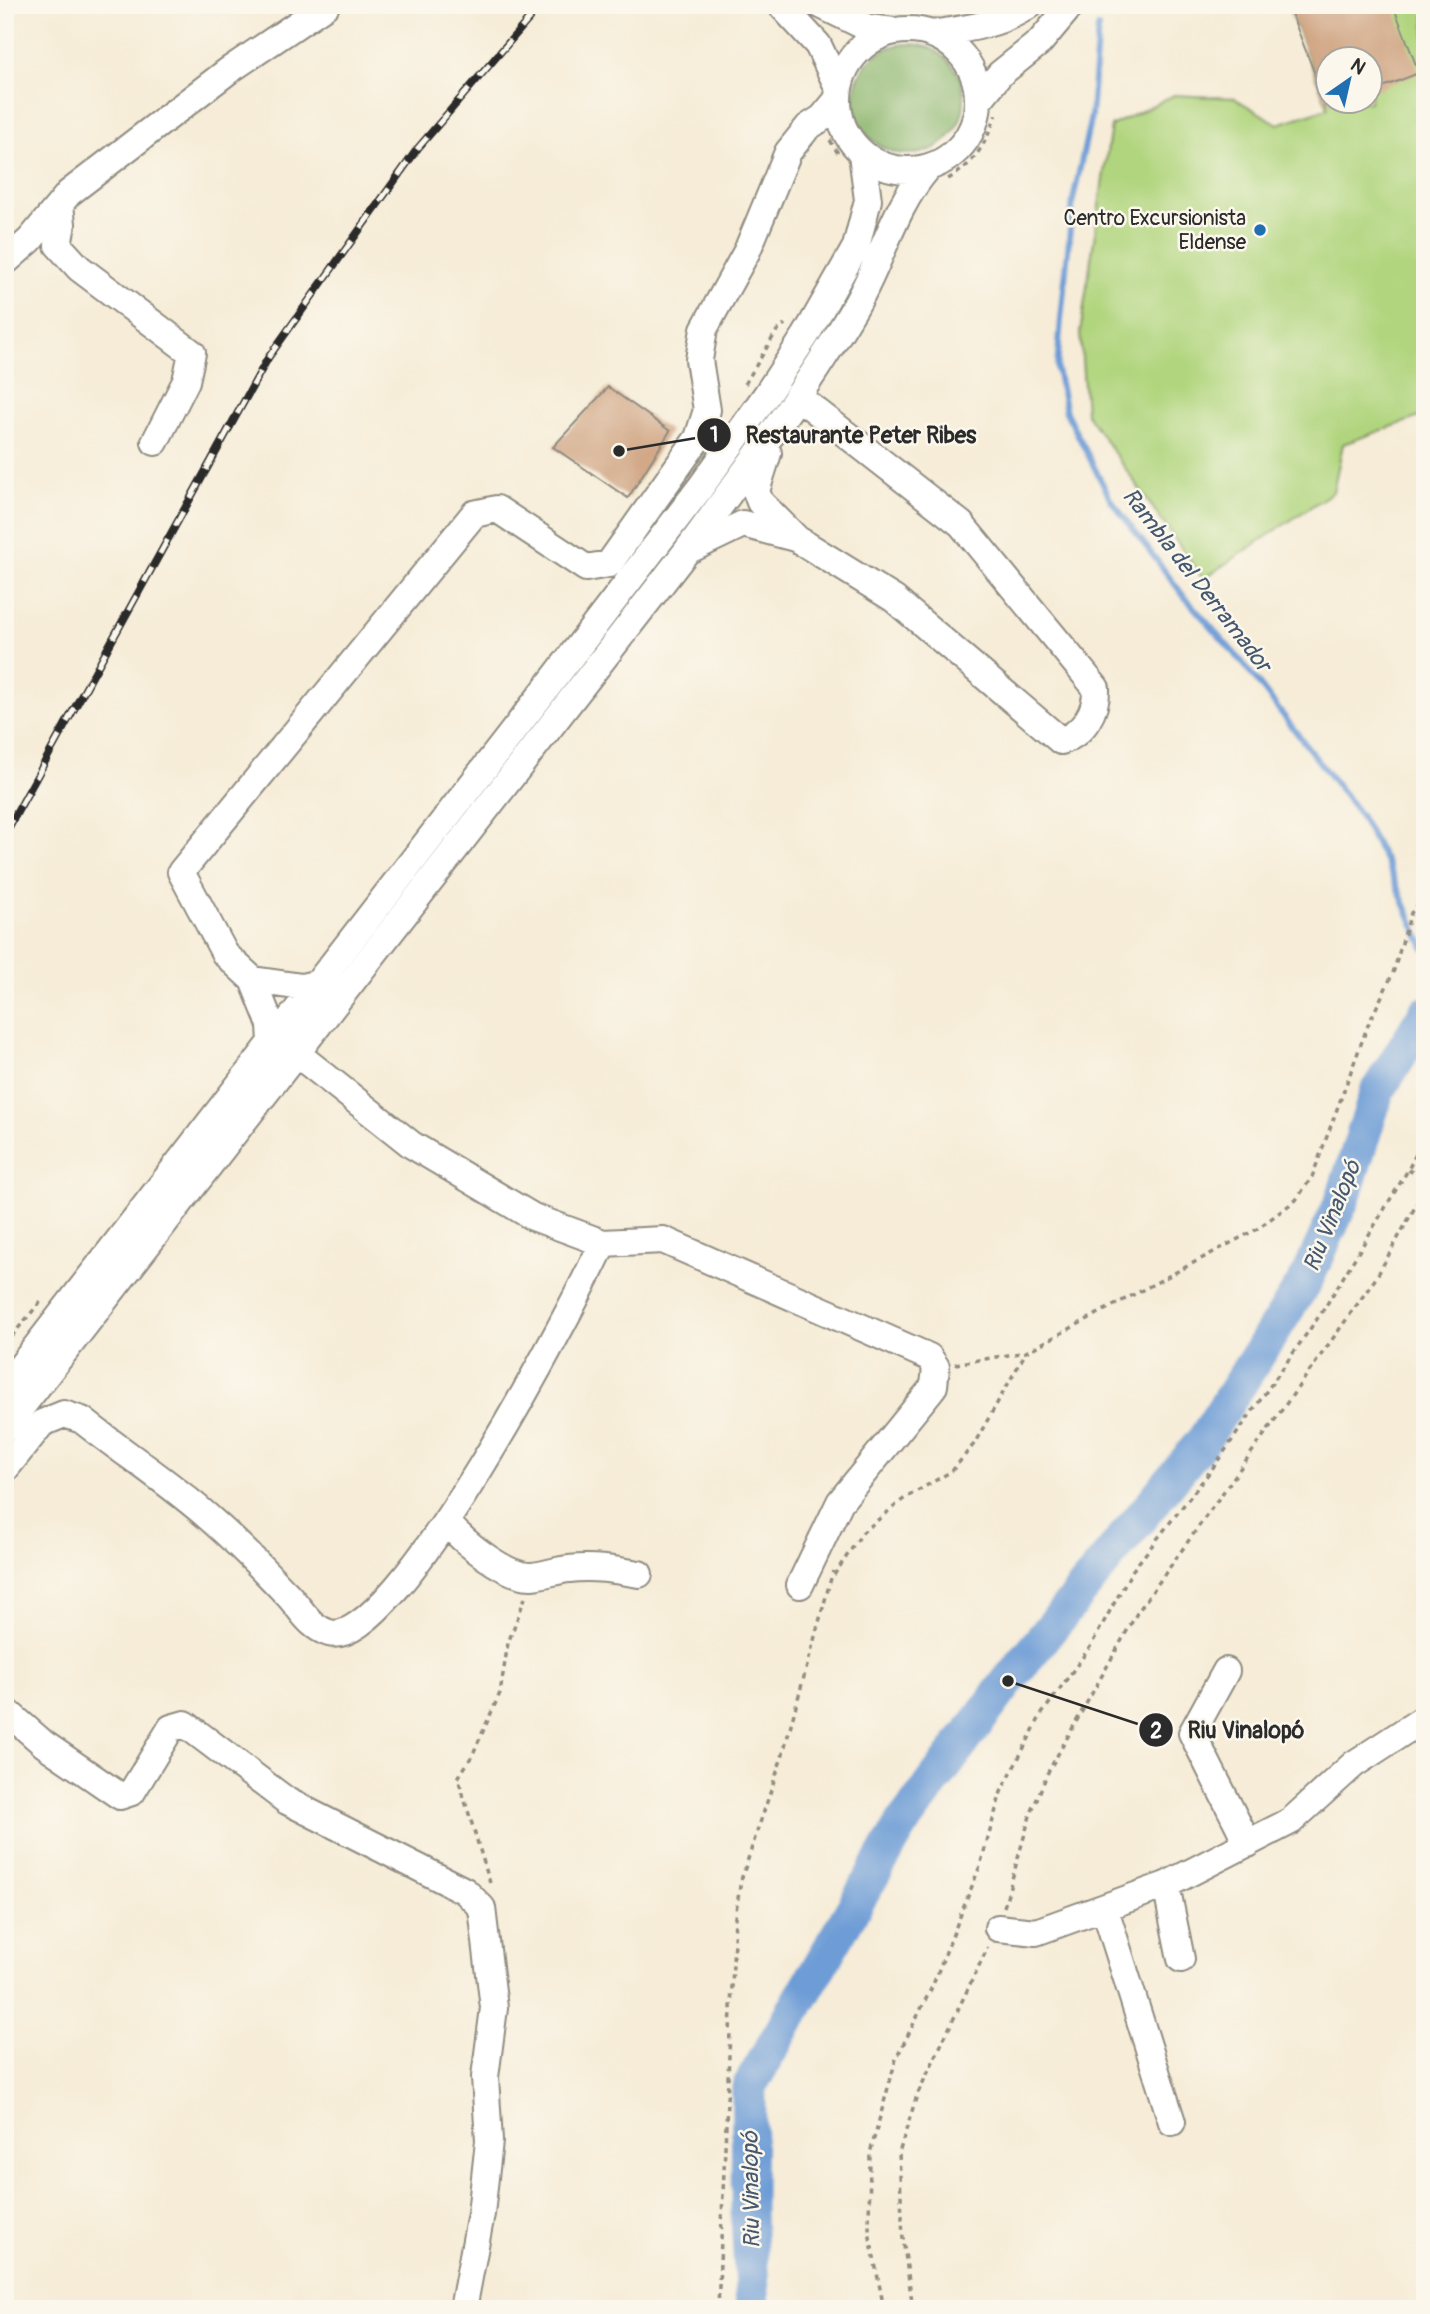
<svg xmlns="http://www.w3.org/2000/svg" width="1430" height="2314" font-family="Pangolin,sans-serif">
	<style>
		.green { fill: #b1d57e; stroke: #6e8054; stroke-width: 2; fill-rule: evenodd }
		.forest { fill: #8cb66d; stroke: #5c704c; stroke-width: 2 }
		.lines { fill: none; stroke-linecap: round; stroke-linejoin: round }
		.stream { stroke: #6d9cd6; stroke-width: 6 }
		.river { stroke: #6d9cd6; stroke-width: 35 }
		.building { fill: #d2a887 }
		.minor-casing { stroke: #908c81; stroke-width: 30 }
		.path { stroke: #908c81; stroke-width: 3.5; stroke-dasharray: 5 5; stroke-linecap: butt }
		.minor { stroke: #fff; stroke-width: 26 }
		.rail-casing { stroke: #2b2b2b; stroke-width: 8 }
		.rail { stroke: #fbf7ec; stroke-width: 5; stroke-dasharray: 16; stroke-linecap: butt }
		.poi-dot { fill: #1f6fb2; stroke: #fbf7ec; stroke-width: 2.5 }
		.labels { text-anchor: middle; dominant-baseline: central; stroke-width: 5; stroke-linejoin: round; paint-order: stroke }
		.poi-label { font-size: 21px; fill: #2b2b2b; stroke: #fbf7ec; text-anchor: end }
		.water-label { font-size: 23px; font-style: italic; fill: #45586f; stroke: #fbf7ec }
		.leader { fill: none; stroke: #2b2b2b; stroke-width: 2.5 }
		.callout-dot { fill: #2b2b2b; stroke: #fbf7ec; stroke-width: 2.5 }
		.mark-label { font-size: 21px; text-anchor: middle; font-weight: bold; fill: #fff }
		.callout-label { font-size: 23px; text-anchor: middle; font-weight: bold; fill: #2b2b2b; stroke: #fbf7ec; stroke-width: 5; stroke-linejoin: round; paint-order: stroke }
	</style>
	<rect width="100%" height="100%" fill="#fbf7ec"/>
	<filter id="ink" filterUnits="userSpaceOnUse"><feTurbulence type="fractalNoise" baseFrequency=".0143" numOctaves="2"/><feDisplacementMap in="SourceGraphic" scale="14" xChannelSelector="R" yChannelSelector="G"/><feConvolveMatrix kernelMatrix="1 2 1 2 8 2 1 2 1" color-interpolation-filters="sRGB"/></filter>
	<filter id="wash" filterUnits="userSpaceOnUse"><feTurbulence type="fractalNoise" baseFrequency=".00686" numOctaves="4" result="noise"/><feDisplacementMap in="SourceGraphic" scale="28" xChannelSelector="R" yChannelSelector="G"/><feGaussianBlur stdDeviation="1.57" result="paint"/><feColorMatrix in="noise" values="0 0 0 0 0 0 0 0 0 0 0 0 0 0 0 0 0 1.4 0 .05"/><feComposite in="paint" operator="in"/></filter>
	<g filter="url(#wash)">
		<rect width="100%" height="100%" fill="#f6ecd7"/>
		<path class="green" d="M1288,5h137v410l-82,29 -10,48 -130,87 -117,-166 -6,-80 31,-207 63,-31 60,3 44,26 50,-16zM1328,60h42v42h-42z"/>
		<path class="forest" d="M854 99a55 55 0 1 1 110 0a55 55 0 1 1-110 0Z"/>
		<g class="lines">
			<path class="stream" d="M1098,28l-7,88 -18,84 -12,119 -4,50 9,43 45,88 72,95 59,67 118,153 26,47 39,88"/>
			<path class="river" d="M753,2309l-5,-95 1,-127 154,-264 105,-142 197,-243 102,-160 35,-77 35,-109 48,-78"/>
		</g>
		<g id="blocks">
			<path class="building" d="M1288,5h105l26,68 -49,19v-32h-42l-1,45z
				M608,387l62,44 -42,67 -75,-51z"/>
		</g>
	</g>
	<g filter="url(#ink)">
		<use href="#blocks" fill-opacity="0" stroke="#908c81" stroke-width="2"/>
		<g class="lines">
			<g class="minor-casing">
				<path id="minor" d="M781,5l37,40 20,42
					M821,5l47,23 26,3
					M838 100a70 70 0 1 1 140 0a70 70 0 1 1-140 0Z
					M931,34c34,-5 69,-9 98,-29
					M979,100l21,-26 40,-32 31,-37
					M60,204l2,20 -4,21 21,23 113,85 -6,28 -31,61
					M5,262l25,-22 39,-47 159,-122 98,-66
					M768,453l-12,38 4,11 37,37 97,60 167,142c23,-8 36,-30 35,-53l-135,-164 -164,-128
					M691,549l52,-25 52,14
					M253,980l49,7 16,-4
					M272,1043l-1,-18 -18,-45 -28,-26 -44,-82 293,-358 23,-5 89,59 23,-4 89,-126 9,-28 -8,-50 5,-31 43,-78 41,-99 20,-25 14,-9 15,-18
					M296,1053l116,92 121,72 70,26 60,-3 266,117 7,10 -2,19 -94,116 -40,83
					M5,1387l547,-706 148,-193 67,-94 39,-59 50,-88 12,-47 -6,-46
					M5,1428l681,-876c58,-79 117,-158 167,-242 28,-46 39,-100 74,-141
					M5,1469l37,-46 22,-9 18,6c44,35 93,66 134,104 24,21 46,44 68,67 16,15 23,35 45,42 66,19 247,-331 274,-390
					M446,1522c17,19 59,55 86,54 12,-1 25,-6 37,-7 24,-3 47,1 70,5
					M1226,1671l-34,62 56,111
					M5,1710l39,34 76,52 12,-4 39,-64 14,-4 102,77 178,90 17,17 12,100 -9,69 4,64 -8,73 -18,95
					M1166,1885l15,74
					M1105,1909l67,213
					M998,1928l38,4 130,-47 125,-64 63,-57 71,-46"/>
			</g>
			<path class="path" d="M830,140l9,15
				M948,179c27,-15 38,-36 48,-64
				M745,384l31,-52 9,-8
				M1408,1170l17,8
				M5,1344l37,-44
				M955,1364l71,-12 231,-123 39,-29 16,-23 56,-152 25,-52 18,-60 11,-13c-4,-24 -4,-46 3,-70
				M834,1575l29,-43 42,-34 47,-27 22,-27 51,-90
				M490,1883l-32,-105 14,-22 28,-63 8,-50 17,-45
				M1004,1907l26,-91 18,-44 89,-159 239,-335 49,-89
				M718,2309l17,-392 6,-37 41,-123 51,-186
				M884,2309l-15,-77 1,-79 26,-94 36,-72 48,-121 21,-74 40,-77 49,-68 42,-76 80,-102 112,-160 84,-139 17,-34
				M913,2309l-10,-70 -4,-86 18,-58 71,-148"/>
			<use href="#minor" class="minor"/>
			<g class="rail-casing">
				<path id="rail" d="M5,834l263,-476 150,-210 123,-143"/>
			</g>
			<use href="#rail" class="rail"/>
		</g>
	</g>
	<circle class="poi-dot" cx="1260" cy="230" r="7"/>
	<g class="labels">
		<g class="poi-label">
			<text x="1246" y="218">Centro Excursionista<tspan x="1246" dy="24">Eldense</tspan></text>
		</g>
		<g class="water-label">
			<text transform="translate(1197 580) rotate(52)">Rambla del Derramador</text>
			<text transform="translate(1332 1216) rotate(-68)">Riu Vinalopó</text>
			<text transform="translate(751 2190) rotate(-91)">Riu Vinalopó</text>
		</g>
	</g>
	<path class="leader" d="M619 451L714 435M1008 1681L1156 1730"/>
	<g class="callout-dot">
		<circle cx="619" cy="451" r="7"/>
		<circle cx="1008" cy="1681" r="7"/>
		<circle cx="714" cy="435" r="18"/>
		<circle cx="1156" cy="1730" r="18"/>
	</g>
	<g class="mark-label">
		<text x="714" y="442">1</text>
		<text x="1156" y="1738">2</text>
	</g>
	<g class="callout-label">
		<text x="861" y="443">Restaurante Peter Ribes</text>
		<text x="1246" y="1738">Riu Vinalopó</text>
	</g>
	<rect width="1430" height="2314" fill="none" stroke="#fbf7ec" stroke-width="28"/>
	<g transform="translate(1349 80) rotate(34)"><circle r="33" fill="#fbf7ec" stroke="#a8a59f" stroke-width="2"/>
	<path d="M0-5L12 26L0 18L-12 26Z" fill="#1f6fb2"/>
	<text y="-10" font-size="19" font-weight="bold" text-anchor="middle" fill="#2b2b2b">N</text>
	</g>
</svg>
